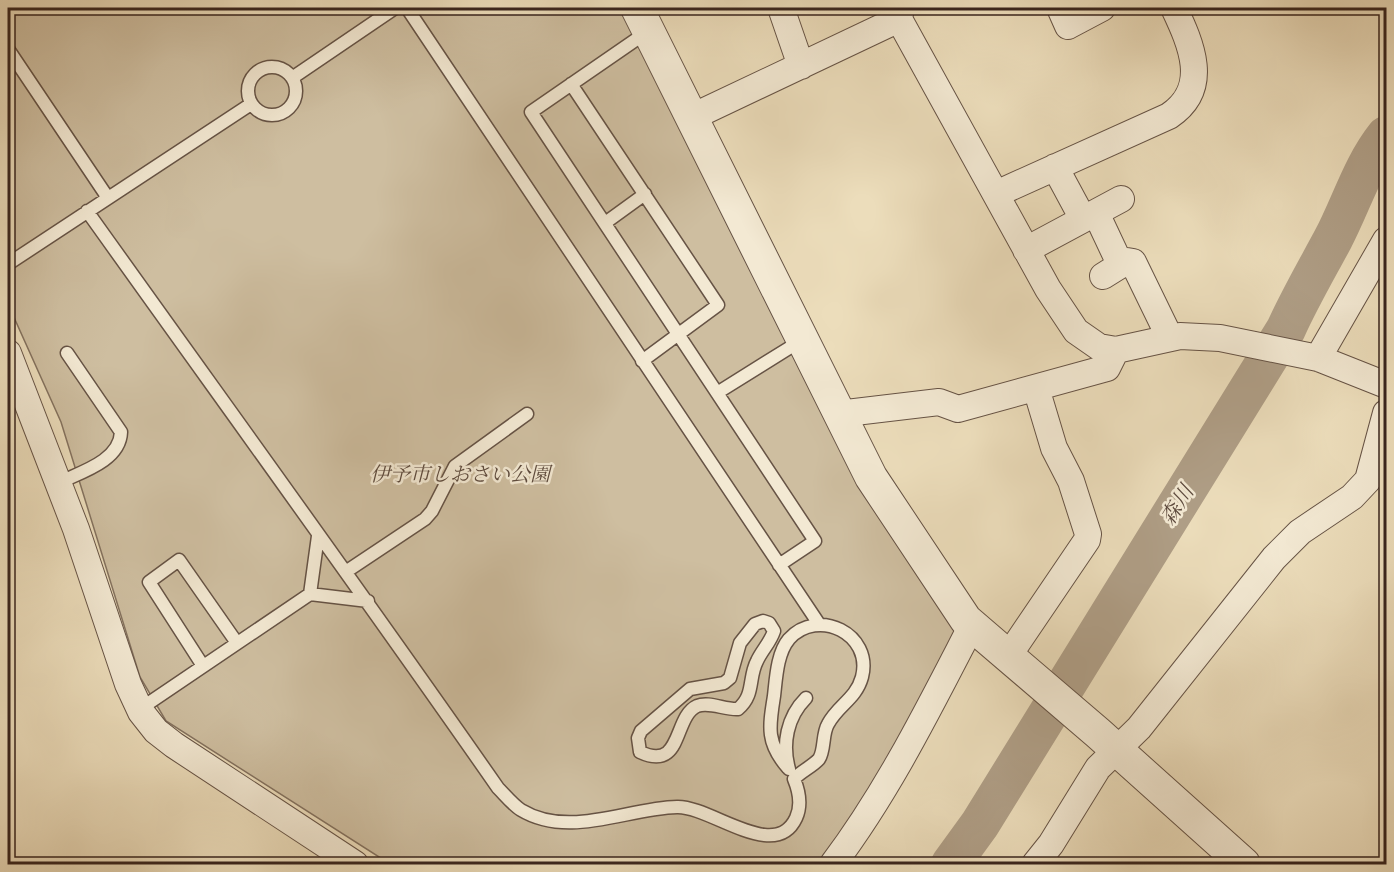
<svg xmlns="http://www.w3.org/2000/svg" width="1394" height="872" font-family="'IM FELL French Canon','Noto Serif JP',serif">
	<style>
		.green { fill: #cebea0; stroke: #84725f; stroke-width: 1.5 }
		.lines { fill: none; stroke-linecap: round; stroke-linejoin: round }
		.river { stroke: #af9e86; stroke-width: 40 }
		.service-casing { stroke: #665345; stroke-width: 15 }
		.minor-casing { stroke: #665345; stroke-width: 28 }
		.tertiary-casing { stroke: #665345; stroke-width: 34 }
		.service { stroke: #f3e9d3; stroke-width: 12 }
		.minor { stroke: #f3e9d3; stroke-width: 26 }
		.tertiary { stroke: #f3e9d3; stroke-width: 32 }
		.labels { text-anchor: middle; dominant-baseline: central; stroke-width: 5; stroke-linejoin: round; paint-order: stroke }
		.park-label { font-size: 20px; font-style: italic; fill: #5e4b3e; stroke: #f3e9d3 }
		.water-label { font-size: 21px; font-style: italic; fill: #5c493d; stroke: #f3e9d3 }
	</style>
	<rect width="100%" height="100%" fill="#ecddbb"/>
	<filter id="stains"><feTurbulence type="fractalNoise" baseFrequency=".00333" numOctaves="4"/><feColorMatrix values="0 0 0 0 .2 0 0 0 0 .09 0 0 0 0 .02 0 0 0 .5 -.17"/></filter>
	<radialGradient id="worn" r=".72"><stop offset=".6" stop-color="#630" stop-opacity="0"/><stop offset="1" stop-color="#630" stop-opacity=".3"/></radialGradient>
	<path class="green" d="M8,8h620l338,612 -114,219 -27,25h-435l-224,-143 -26,-44 -79,-255 -53,-118z"/>
	<g class="lines">
		<path class="river" d="M951,864l29,-40 306,-495c14,-31 31,-60 47,-90 18,-34 29,-73 53,-103"/>
		<g class="service-casing">
			<path id="service" d="M407,8l412,616
				M647,32l-116,80 284,429 -36,24
				M8,49l100,149
				M248 91a24 24 0 1 1 48 0a24 24 0 1 1-48 0Z
				M292,78l103,-70
				M571,84l147,221 -76,56
				M87,211c137,192 276,383 411,577 7,7 15,17 23,22 48,29 106,-2 156,-3 34,-1 98,56 119,11 6,-13 3,-27 -2,-39 6,-7 19,-13 25,-20 6,-9 3,-25 9,-35 10,-19 28,-25 34,-47 11,-43 -44,-70 -73,-38 -12,14 -13,40 -15,57 -5,31 -8,47 14,72
				M605,223l40,-29
				M8,264l243,-160
				M717,393l85,-53
				M58,483c23,-11 62,-22 63,-51l-54,-79
				M347,571l78,-52 7,-8 23,-45 72,-52
				M310,594l8,-58
				M763,621l6,2 5,8c-4,12 -12,19 -17,30 -9,17 -2,34 -19,48 -13,1 -29,-8 -41,-3 -24,11 -14,66 -57,46l-2,-14 3,-7 49,-42 34,-6 6,-5 10,-35 15,-19z
				M203,666l-54,-84 30,-22 58,83
				M140,709l170,-115 58,7
				M789,769c-7,-25 -2,-52 17,-71"/>
		</g>
		<g class="minor-casing">
			<path id="minor" d="M781,8l20,58
				M901,8l-2,11 149,270 28,42 23,16 17,3 64,-14 40,2 98,20 68,27
				M1060,8l8,18 34,-18
				M690,118l209,-99
				M1055,167l28,52
				M996,194l173,-78c42,-28 22,-72 5,-108
				M1096,213l24,51
				M1026,250l95,-51
				M1103,276l24,-15 6,1 37,76
				M8,353l68,176 52,155 13,28 15,19 18,14 181,119
				M1318,358l68,-118
				M838,414l101,-12 19,7 149,-41 9,-18
				M1007,658l80,-118 1,-6 -17,-53 -17,-33 -18,-60
				M833,864c55,-73 96,-156 138,-237
				M1035,864l16,-20 47,-76 41,-40 135,-170 26,-26 52,-35 16,-17 18,-67"/>
		</g>
		<g class="tertiary-casing">
			<path id="tertiary" d="M637,8l234,469 95,143 132,113 146,131"/>
		</g>
		<use href="#service" class="service"/>
		<use href="#minor" class="minor"/>
		<use href="#tertiary" class="tertiary"/>
	</g>
	<g class="labels">
		<g class="park-label">
			<text x="460" y="474">伊予市しおさい公園</text>
		</g>
		<g class="water-label">
			<text transform="translate(1177 505) rotate(-58)">森川</text>
		</g>
	</g>
	<rect width="1394" height="872" fill="none" stroke="#ecddbb" stroke-width="30"/>
	<rect x="9" y="9" width="1376" height="854" fill="none" stroke="#39251e" stroke-width="3"/>
	<rect x="15" y="15" width="1364" height="842" fill="none" stroke="#39251e" stroke-width="1.5"/>
	<rect width="100%" height="100%" filter="url(#stains)"/>
	<rect width="100%" height="100%" fill="url(#worn)"/>
</svg>
